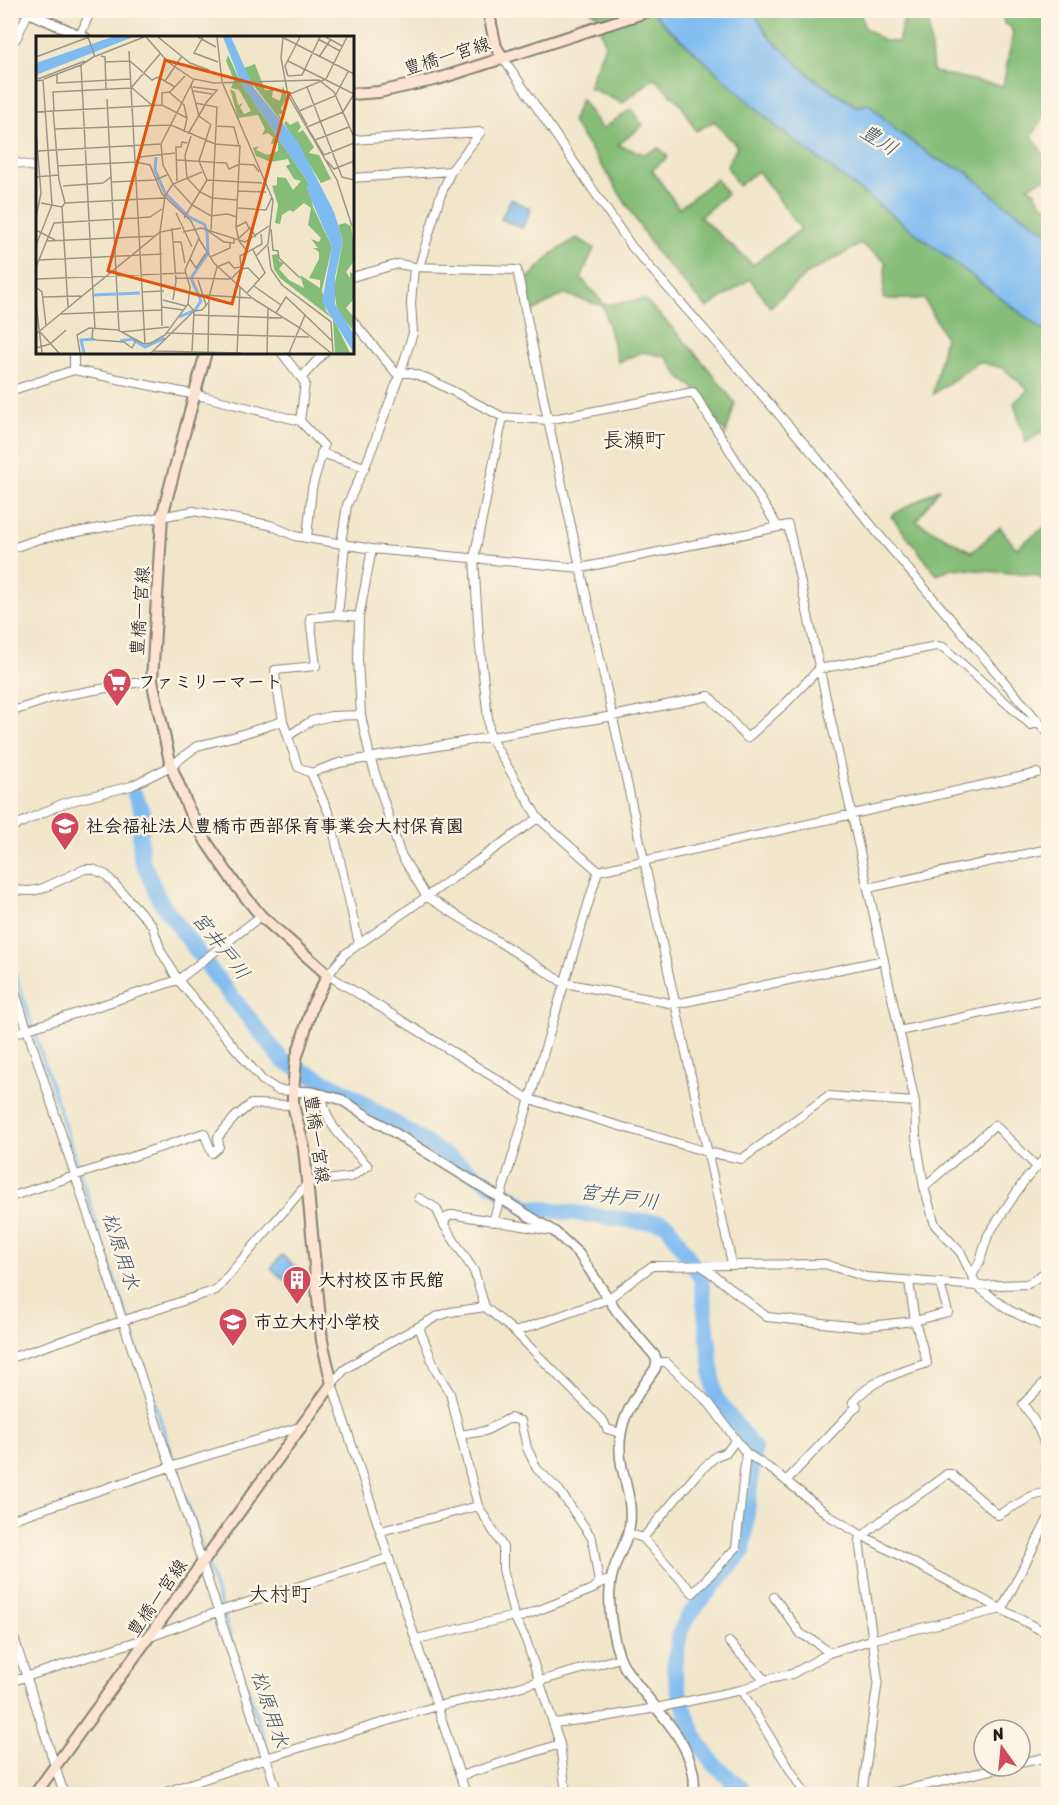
<svg xmlns="http://www.w3.org/2000/svg" width="1059" height="1805" font-family="Sriracha,'Klee One',sans-serif">
	<style>
		.forest { fill: #84bc78; stroke: #506c4a; stroke-width: 1.5 }
		.water { fill: #7ebbf1; stroke: #4d6c86; stroke-width: 1.5 }
		.lines { fill: none; stroke-linecap: round; stroke-linejoin: round }
		.stream { stroke: #7ebbf1; stroke-width: 3 }
		.river { stroke: #7ebbf1; stroke-width: 16 }
		.minor-casing { stroke: #868173; stroke-width: 10 }
		.tertiary-casing { stroke: #868173; stroke-width: 12 }
		.secondary-casing { stroke: #868173; stroke-width: 14 }
		.minor { stroke: #fff; stroke-width: 8 }
		.tertiary { stroke: #fff; stroke-width: 9 }
		.secondary { stroke: #fde4d1; stroke-width: 10 }
		.labels { text-anchor: middle; dominant-baseline: central; stroke-width: 5; stroke-linejoin: round; paint-order: stroke }
		.street-label { font-size: 18px; fill: #1c1c1c; stroke: #fcf5e5 }
		.poi-label { font-size: 18px; font-weight: bold; fill: #1c1c1c; stroke: #fcf5e5; text-anchor: start }
		.water-label { font-size: 20px; font-style: italic; fill: #3e5467; stroke: #fcf5e5 }
		.quarter-label { font-size: 21px; fill: #1c1c1c; stroke: #fcf5e5 }
		.inset-river { fill: none; stroke: #7ebbf1; stroke-width: 3 }
		.inset-road { fill: none; stroke: #9c9584; stroke-width: 1.5 }
		.view { fill: #de560d; fill-opacity: 0.15; stroke: #de560d; stroke-width: 3 }
		.inset-edge { fill: none; stroke: #1c1c1c; stroke-width: 3 }
	</style>
	<rect width="100%" height="100%" fill="#fcf5e5"/>
	<filter id="ink" filterUnits="userSpaceOnUse"><feTurbulence type="fractalNoise" baseFrequency=".0167" numOctaves="2"/><feDisplacementMap in="SourceGraphic" scale="12" xChannelSelector="R" yChannelSelector="G"/><feConvolveMatrix kernelMatrix="1 2 1 2 8 2 1 2 1" color-interpolation-filters="sRGB"/></filter>
	<filter id="wash" filterUnits="userSpaceOnUse"><feTurbulence type="fractalNoise" baseFrequency=".008" numOctaves="4" result="noise"/><feDisplacementMap in="SourceGraphic" scale="24" xChannelSelector="R" yChannelSelector="G"/><feGaussianBlur stdDeviation="1.35" result="paint"/><feColorMatrix in="noise" values="0 0 0 0 0 0 0 0 0 0 0 0 0 0 0 0 0 1.4 0 .05"/><feComposite in="paint" operator="in"/></filter>
	<g filter="url(#wash)">
		<rect width="100%" height="100%" fill="#f1e6ca"/>
		<path class="forest" d="M590,11h62l10,11 116,106 270,206v93l-22,16 -12,-40 14,-13 -25,-22 -24,-6 -46,32 12,-57 -21,-38h-41l3,-37 -25,-18 -54,30 -37,33 -20,-28 -43,29 -51,-56 -46,-74 -38,-56 9,-23 21,30 29,-20 12,16 -25,20 26,9 15,-6 9,9 -16,13 27,38 37,-29 11,15 -27,23 53,48 48,-36 -43,-58 -20,15 -11,-20 10,-20 -23,-25 -18,10 -16,-28 -26,-25 -32,25 -34,-16 17,-42 -9,-31z
			M753,11h107l4,16 20,14 14,1 8,-31 22,4 5,57 70,14 10,-53 -3,-7 -6,-2 -2,-13h37l9,14v76l-2,4 2,6 -16,25 11,18 5,-2v25l-21,10 7,4 9,14 5,1v26l-47,-30 -34,-30 -31,-13 -38,-27 -29,-28 -12,3 -43,-28 -45,-42z
			M577,238l17,10 -13,30 24,27 39,-6c34,33 63,66 91,104l-9,31 -32,-46 -13,-9 -14,-22 -24,-5 -25,10 -15,-56 -39,-12 -31,17 -9,-28 29,-30z
			M940,488l-24,33 56,31 28,-25 16,21 32,-23v58l-13,-8 -84,-7 -14,7 -46,-59z"/>
		<path class="water" d="M652,11h101l16,26 45,42 43,28 12,-3 29,28 38,27 31,13 34,30 47,30v102l-270,-206 -116,-106z
			M511,199l20,10 -9,19 -21,-9z
			M282,1255l24,21 -11,13 -24,-21z"/>
		<g class="lines">
			<path class="stream" d="M10,958l194,596
				M207,1564l57,175"/>
			<path class="river" d="M135,795l11,26 -6,11 1,26 19,43 53,72 70,88 61,30 183,116 109,14 25,1 7,3 33,53 14,119 39,51 -11,103 -54,64 -9,17 -6,36 4,20 9,28 11,26 17,23 32,29"/>
		</g>
	</g>
	<g filter="url(#ink)">
		<g class="lines">
			<g class="minor-casing">
				<path id="minor" d="M79,38l12,-28
					M10,41l6,-2 12,-26
					M503,58l129,189 185,211 63,78 168,197
					M352,140l129,-8 -30,39 -11,26 -21,70
					M10,161l28,7
					M352,178l99,-7
					M352,277l46,-13 16,3 103,3 31,150 184,844
					M352,320l44,53h15l18,6 74,38 45,3 145,-28 85,135
					M74,352v18
					M281,352l24,31 -5,38
					M302,377l23,-25
					M10,391l64,-21 132,27 94,24 24,25 -12,42 -5,50
					M503,417l-29,141 5,80 11,99 48,81 60,53 439,-98
					M321,453l44,14
					M341,544l6,-39 20,-43 33,-88 13,-41 -2,-30 3,-36
					M10,549l29,-10 154,-28 77,14 25,11 77,13 209,19 207,-43 127,577 1,35 8,50
					M372,549l-13,68 -1,42 3,56 9,42 30,96 26,43 138,87 111,21 209,-44
					M338,615l7,-71
					M10,712l45,-15 97,-17
					M288,736l23,-15 20,-5 30,-1
					M311,773l28,-10 274,-47 96,-20 38,42 39,-35 33,-34 117,-23 7,1 88,78 8,-3
					M538,818l-193,136 -17,21 201,124 178,53 35,7 86,-63 87,6
					M10,828l54,-25 67,-17 40,-20 26,-20 39,-10 47,-15
					M868,888l180,-39
					M10,890l20,1 11,-2 44,-20h8l13,6 46,50 9,26 17,29 84,100 16,10 15,1
					M359,944l-29,-128 -19,-43 -13,-6 -15,-46 -8,-46v-5l41,-4 -6,-48 28,-3 21,2
					M10,977l268,817
					M899,1031l149,-32
					M10,1035l168,-55 83,-64
					M1036,1166l-41,-41 -71,62 11,38 26,28 16,33 32,24 39,19
					M307,1182l44,-5 17,-11c-19,-21 -46,-43 -45,-72
					M10,1197l194,-64 8,20 7,-6 -1,-10 17,-20 16,-13 42,1
					M419,1198l17,10 8,17 30,46 11,36 30,25 89,90 3,7 13,4
					M493,1222l105,-351
					M444,1225l2,-7 5,-3h6l95,16
					M702,1266l65,51 92,10 56,-6 33,-9 -8,-28
					M972,1276l8,-15 8,-26 36,-54 20,-22 4,4
					M419,1327l17,44 14,22 28,113 25,41v22l11,47 12,24 34,104 6,50
					M515,1332l93,-33 44,-33 173,-2 41,13 111,9 51,-2 20,-14
					M10,1358l206,-68 91,-106
					M657,1362h9l43,41 37,50 29,19 56,45 32,19 185,98
					M1048,1379l-25,25c9,12 18,27 22,42 3,10 0,22 3,33
					M460,1435l25,-4 25,-13 11,3 6,27 10,21 22,21 33,48 7,45
					M786,1481l71,-75 -4,-4c19,-23 46,-29 74,-39l-12,-42 -6,-39
					M10,1520l163,-54 130,-40
					M381,1531l97,-25
					M628,1533l15,5 50,55 43,-45 10,-95
					M643,1538l53,-63 20,-19 11,-4 8,-11
					M774,1597l27,37 15,8 13,11
					M516,1619l77,-30 6,-6 12,-3
					M10,1625l54,169
					M417,1639l97,-23
					M729,1642l36,38
					M10,1682l140,-45 70,-26 169,-53
					M741,1690l64,104
					M554,1723l50,-6 52,-9 85,-18 24,-10 27,-6 37,-21 45,-14 128,-30 46,-90
					M1020,1763l28,-6
					M460,1776l100,-32
					M160,1794l106,-36 171,-52 61,-13 122,-35
					M466,1794l-134,-410 12,-14 23,-15 69,-38 14,-5 35,-5
					M862,1794l16,-114 -19,-140c26,-26 59,-43 88,-66h4l47,41 34,-19 16,-4
					M886,1794l123,-28"/>
			</g>
			<g class="tertiary-casing">
				<path id="tertiary" d="M23,10l63,28
					M293,1091l19,1 28,7 215,133 24,22 39,59 37,43 2,6 -2,7c-23,33 -42,56 -33,99 4,17 10,36 8,54 -1,17 -11,31 -16,47 -9,25 -3,73 10,97 4,8 11,15 16,22 20,25 47,52 53,84 2,7 1,15 1,22"/>
			</g>
			<g class="secondary-casing">
				<path id="secondary" d="M488,10l8,37 7,11
					M352,94l27,-2 59,-13 214,-69
					M35,1794l297,-410 -10,-43 -18,-193 -11,-43v-14l3,-32 17,-55 15,-29 -67,-59 -26,-32 -28,-41 -18,-33 -18,-44 -19,-86 10,-164 44,-164"/>
			</g>
			<use href="#minor" class="minor"/>
			<use href="#tertiary" class="tertiary"/>
			<use href="#secondary" class="secondary"/>
		</g>
	</g>
	<defs>
		<g id="supermarket-pin" transform="scale(1.5)"><path d="M0 17L-7.5 6A9.5 9.5 0 1 1 7.5 6Z" fill="#d1495b" stroke="#fcf5e5"/><path d="M-6-5.5h2.5l.6 2H6L4.5 2H-2.5L-4.4-4H-6ZM-1.5 3.2a1.3 1.3 0 1 0 .1 0ZM3 3.2a1.3 1.3 0 1 0 .1 0Z" fill="#fff"/></g>
		<g id="school-pin" transform="scale(1.5)"><path d="M0 17L-7.5 6A9.5 9.5 0 1 1 7.5 6Z" fill="#d1495b" stroke="#fcf5e5"/><path d="M0-5L7-2L0 1L-7-2ZM-4 1L0 2.5L4 1V4Q0 6-4 4Z" fill="#fff"/></g>
		<g id="building-pin" transform="scale(1.5)"><path d="M0 17L-7.5 6A9.5 9.5 0 1 1 7.5 6Z" fill="#d1495b" stroke="#fcf5e5"/><path d="M-4-6H4V6H1V3H-1V6H-4ZM-2.5-4.3h1.7v1.8h-1.7ZM.8-4.3h1.7v1.8H.8ZM-2.5-1h1.7V.8h-1.7ZM.8-1h1.7V.8H.8Z" fill="#fff"/></g>
	</defs>
	<g fill-rule="evenodd">
		<use href="#supermarket-pin" x="117" y="682"/>
		<use href="#school-pin" x="65" y="826"/>
		<use href="#building-pin" x="297" y="1280"/>
		<use href="#school-pin" x="233" y="1322"/>
	</g>
	<g class="labels">
		<g class="street-label">
			<text transform="translate(447 56) rotate(-17)">豊橋一宮線</text>
			<text transform="translate(140 611) rotate(-86)">豊橋一宮線</text>
			<text transform="translate(317 1139) rotate(82)">豊橋一宮線</text>
			<text transform="translate(157 1598) rotate(-55)">豊橋一宮線</text>
		</g>
		<g class="poi-label">
			<text x="138" y="682">ファミリーマート</text>
			<text x="86" y="826">社会福祉法人豊橋市西部保育事業会大村保育園</text>
			<text x="318" y="1280">大村校区市民館</text>
			<text x="254" y="1322">市立大村小学校</text>
		</g>
		<g class="water-label">
			<text transform="translate(879 140) rotate(33)">豊川</text>
			<text transform="translate(221 946) rotate(52)">宮井戸川</text>
			<text transform="translate(619 1197) rotate(8)">宮井戸川</text>
			<text transform="translate(121 1251) rotate(72)">松原用水</text>
			<text transform="translate(270 1709) rotate(72)">松原用水</text>
		</g>
		<g class="quarter-label">
			<text x="634" y="440">長瀬町</text>
			<text x="280" y="1594">大村町</text>
		</g>
	</g>
	<g transform="translate(36 36)">
		<rect width="318" height="318" fill="#f1e6ca"/>
		<path d="M192,19l13,28 68,101 4,23 19,40 -10,43 4,21 7,8 4,7 13,27h-15l-2,-34 -53,-41 -6,-9 -2,-14 6,-1 1,7 5,2 -5,6 10,11 15,8 -4,-13 20,13v-8l-11,-2 10,-19v-7l-6,-4h5l-7,-9 8,3 2,-4 -13,-13 3,-17 -7,-5 -11,9 -3,-2 -8,5 -2,9 -5,-1 3,-18 -6,-19 5,-1v-8l9,1 7,12 8,-9 -7,-2 -8,-13 4,-2 -2,-5 -17,3 -15,-6 -3,-8 6,-2 -3,4 11,5 11,-4v-8l-7,1 2,-7 -5,-4 -6,2 3,-6 -7,-14 -20,3 -8,-29 5,3 3,13 5,-2 -3,4 4,7 7,-3 -12,-21 -8,-2 3,-8 -8,-19zM219,28l10,26h8l-1,7 8,4 3,-15 4,12 -6,10 2,6h-4l3,8 -34,-44 -4,-10zM250,85l4,4 8,-4 3,6 -4,6 6,-3 11,17 -5,6 10,2 12,24 -10,4 -37,-60zM309,187l6,3 3,22v13l-8,11 4,6v-6l4,2v25l-8,9 8,9 -2,12 -15,-19 -3,-22 9,-47 -5,-16z" fill="#84bc78"/>
		<path d="M76,1h21l-97,38v-12zM187,1h8l23,51 44,54 36,70 9,29 -8,36v27l19,30v19l-32,-51 10,-55 -26,-59 3,-4 -68,-101z" fill="#7ebbf1"/>
		<path class="inset-river" d="M120,121l-1,13 10,23 24,24 15,7 3,7 1,22 -17,25 10,23 -6,9 -16,7M82,258l22,-1M58,259l22,-1M84,305l12,-2 13,8 20,-9M48,317l-3,-13 13,-1"/>
		<path class="inset-road" d="M52,1l7,20M110,1l22,25 25,17M122,1l32,26 19,7M162,1l18,10M167,1l-9,16 24,9M181,1l5,45M247,1l-2,21 7,37 49,85 15,46M290,1l16,9M248,2l70,36M282,3l22,12M93,15l16,293M65,20l4,1 1,33M0,21l53,-20M283,21l12,-18M55,22l53,-21M94,25l22,19 6,-3 17,10M252,25l66,33M69,26l24,-1M21,38v9l73,-4M252,40l14,-1 18,-38M252,40l-3,-10 15,-29M2,43l47,-18M8,43l37,-14M0,45l7,-1 9,125 -16,40M129,45l17,-25M186,46l51,118 -5,44 -12,12M155,49l8,31 11,8M157,51l24,3 -12,14M271,51l35,90 12,3M96,52l21,18M157,55l19,3M133,56l15,13 3,13M71,63l12,231M159,67l22,4 -6,123M126,69v-12l8,-1 15,-16M17,74l6,70 6,23M18,75l-1,-19 78,-4 29,-34M263,75l36,-15 13,-24M0,76l126,-7 25,13 -3,14M307,76l11,-18M175,88l-12,37 8,19 55,3M271,89l-17,-31 36,-15 21,-42M180,90l18,1 5,19M271,91l17,28 30,-12M271,91l36,-15M19,93l116,-4 44,19 25,2 -4,81M0,95l5,62 -5,25M152,98l17,-29M155,100l-6,19 2,23 13,14 12,6 26,2M279,104l34,-13M2,115l123,-7M141,124l49,3 3,6 11,-5 14,1 5,7M290,124l8,9 20,-8M22,130l78,-4M166,136l-29,12 19,21 19,11 16,-2 10,3M0,141l22,-2M141,145l-1,-34h5l1,-5 5,1M76,146l43,-2 12,-5M27,150l40,-3 8,-6M202,155l28,1M5,167l21,4 3,-4 99,-5M26,171l6,100M202,172l28,2 6,-13M140,177l16,34M148,182l23,-38M136,192l4,53 -3,19M235,193l2,21 5,1 1,7 21,20M0,194l19,10M172,195l16,11 10,1v-4M147,196l18,-4 44,14 24,-16M54,203l-9,-174 11,-7M54,203l5,90M163,203l15,24 38,35 48,30 31,25M202,203l12,-11 6,9M11,205l109,-5M138,206h7l4,21M232,210l3,23 11,16 49,37 2,31M212,216l-9,-11 -3,-14 10,-5 3,6M174,221l20,-9v-5M154,223l6,9 10,-15M3,224l123,-6M0,231l18,-44 96,-6 12,-8M205,231l-1,-11 22,-12 -1,-10M140,242l55,1 10,-10 7,-1 12,12M0,243l149,-6M162,244l8,25M218,250l27,19M0,251l6,5 4,33M106,256l22,-1M211,257l18,-20 -12,-23M167,259l48,3M7,261l38,-1M127,264l23,6M0,267l6,50M152,268l6,7 -2,41M126,271l21,3M240,277l10,-16 19,18 -16,38M25,278l100,-4M157,279l89,3M269,279l27,26M126,290l-2,-94 21,-4M57,292l-1,11 5,1 27,2 8,6 5,-9M4,296l19,21M85,296l48,-5M131,297l142,4M0,298l124,-102 5,-36 8,-12 -10,-19 -2,-21 33,-65 20,4 105,-3 15,12 20,45M0,312l14,-4 16,-14M118,315l87,2M44,317l-3,-18 12,-7 29,2 26,14 7,-1 14,-8 23,-31 2,-17 -5,-17 14,-32 -8,-17 -29,-27 -12,-29 -14,-3 4,-5 35,-4M115,317l43,-42 8,-1 6,-7M172,317l1,-56 8,-30 12,-5 5,6 7,-1M201,317l3,-66M231,317l1,-44"/>
		<path class="view" d="M129,24l124,33 -57,211 -124,-33z"/>
		<rect width="318" height="318" class="inset-edge"/>
	</g>
	<rect width="1059" height="1805" fill="none" stroke="#fcf5e5" stroke-width="36"/>
	<g transform="translate(1002 1748) rotate(345)"><circle r="28" fill="#fcf5e5" stroke="#a29e95" stroke-width="1.5"/>
	<path d="M0-4.5L10 22L0 15L-10 22Z" fill="#d1495b"/>
	<text y="-9" font-size="16" font-weight="bold" text-anchor="middle" fill="#1c1c1c">N</text>
	</g>
</svg>
